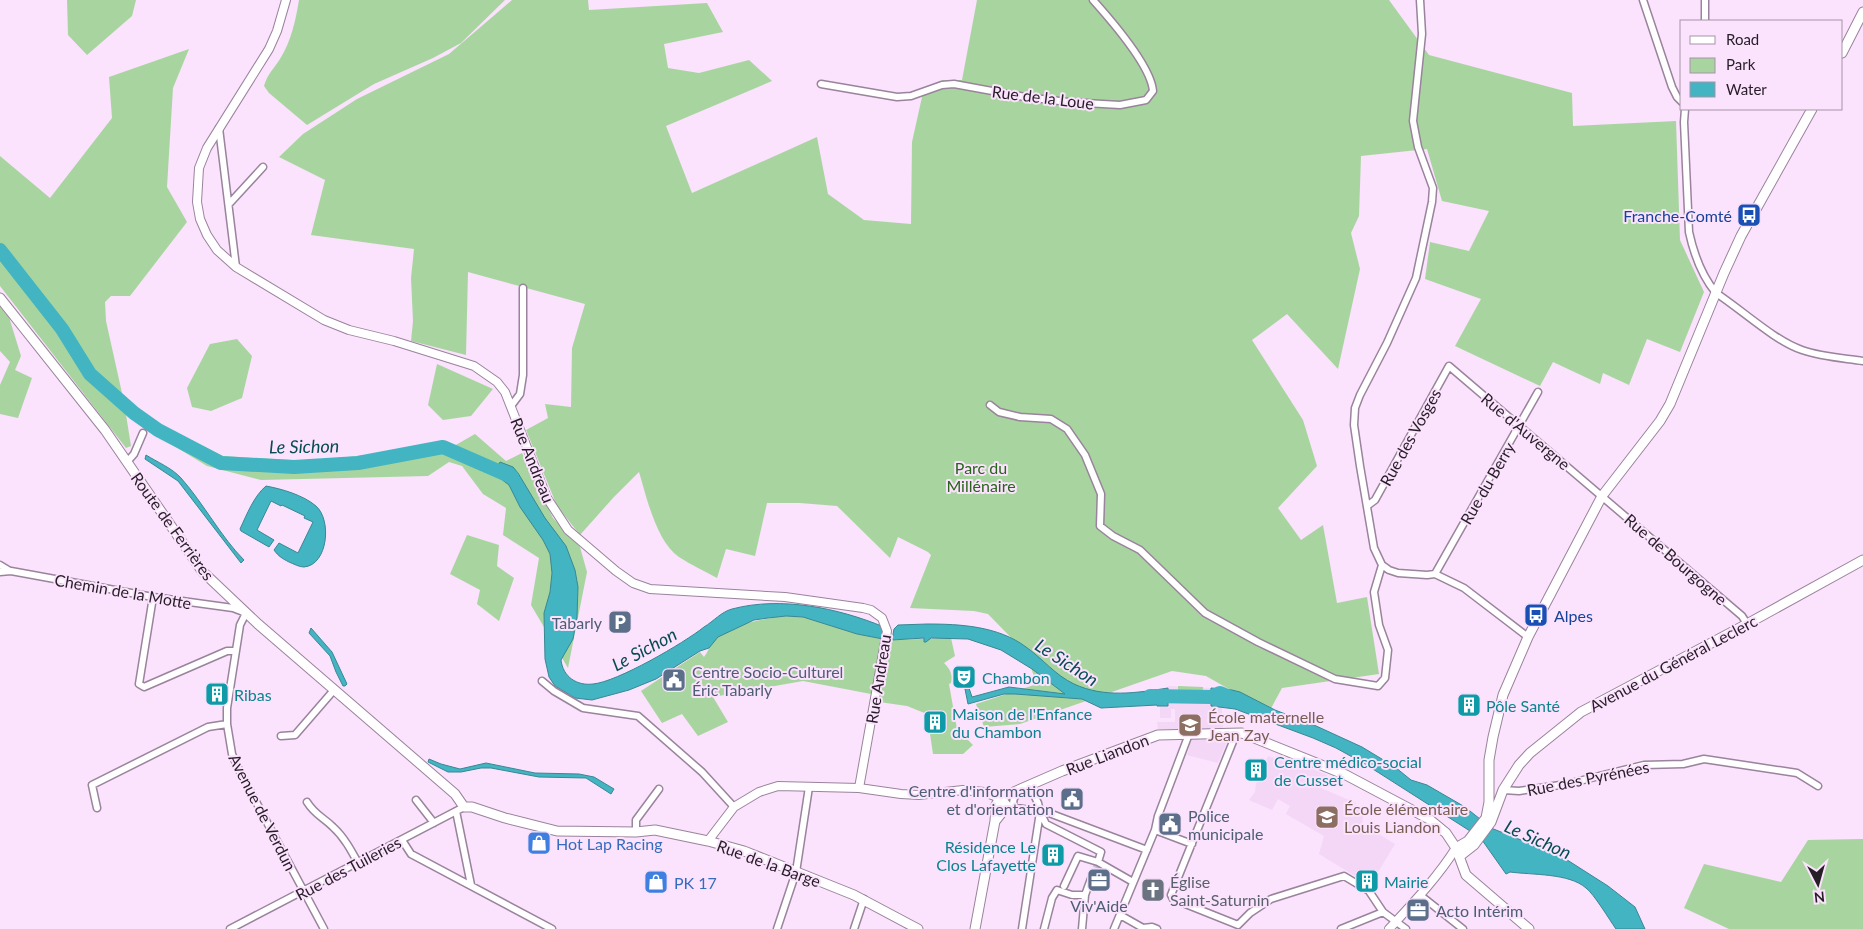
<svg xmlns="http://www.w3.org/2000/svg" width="1863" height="929" font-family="Lato,sans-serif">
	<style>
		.built { fill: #f4d6f7 }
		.green { fill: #a8d59f }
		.water { fill: #42b4c2; stroke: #3a8794 }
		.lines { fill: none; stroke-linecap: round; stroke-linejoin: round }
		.river { stroke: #42b4c2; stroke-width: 14 }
		.minor-tunnel { stroke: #d0bbd2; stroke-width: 6; stroke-dasharray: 6 3; stroke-linecap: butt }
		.minor-casing { stroke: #9a839c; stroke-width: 9 }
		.tertiary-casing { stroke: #9a839c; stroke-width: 10 }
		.secondary-casing { stroke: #9a839c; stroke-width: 11 }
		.minor { stroke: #fff; stroke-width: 6 }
		.tertiary { stroke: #fff; stroke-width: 8 }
		.secondary { stroke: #fff; stroke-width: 9 }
		.labels { text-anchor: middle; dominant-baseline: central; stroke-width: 4; stroke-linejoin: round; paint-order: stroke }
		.street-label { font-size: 16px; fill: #261d27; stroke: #fbe2fd }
		.transit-label { font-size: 16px; fill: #164399; stroke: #fbe2fd; text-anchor: end }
		.park-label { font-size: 16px; fill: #266519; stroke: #fbe2fd }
		.service-label { font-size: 16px; fill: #4e5e75; stroke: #fbe2fd; text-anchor: start }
		.culture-label { font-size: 16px; fill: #0d838f; stroke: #fbe2fd; text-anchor: start }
		.education-label { font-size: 16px; fill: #785e54; stroke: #fbe2fd; text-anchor: start }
		.shop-label { font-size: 16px; fill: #366cbe; stroke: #fbe2fd; text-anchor: start }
		.worship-label { font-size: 16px; fill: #5b616d; stroke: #fbe2fd; text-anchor: start }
		.water-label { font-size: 18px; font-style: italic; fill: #064c53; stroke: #fbe2fd }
	</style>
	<rect width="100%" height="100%" fill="#fbe2fd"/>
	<path class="built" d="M1168,686l43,2v18h11v12h-15v4h17l-2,7 5,12 -9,22 -31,-8 2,-6 -11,-20h-20l-1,-7h18v-13h-4v9h-11v-12h8z
		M1278,755l49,20 -6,13 35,15 -2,3 10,6 -2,12 33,20 -23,38 -5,-3 -2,3 -46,-28 5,-18 -38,-22 4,-8 -12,-7 -6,11 -23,-10 6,-8 1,-8 12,-28 6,2z"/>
	<path class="green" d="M67,0h69l-4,16 -45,39 -19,-20z
		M299,0h206l-44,43 -28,15 -59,26 -67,41 -38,-32 -5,-7c4,-13 9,-16 16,-27 11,-17 16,-40 19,-59z
		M512,0h76l1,10 118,-7 16,29 -59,12 4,24 31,5 50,-13 23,21 -106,45 26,67 125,-56 11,57 36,26 47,4 1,-82 12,-54 19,-8h19l15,-80h412l40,55 143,38 1,33 103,-5 4,119 24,52 -24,60 -33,-13 -18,46 -26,-12 -3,11 -47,-22 -13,24 -85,-40 26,-47 -56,-20 5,-37 39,9 20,-40 -47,-10 -15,-52 -66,7 -2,60 -8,17 9,36 -22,100 -51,-55 -35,26 51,80 14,46 -39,42 23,32 22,-15 14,78 30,-6 12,77 -97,14 -13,24 -63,-36 -34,-5 -152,53 -36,3 -8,-23 61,-20 -12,-32 -37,-38 -14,-3 -64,-3 21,-53 -3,-3 -30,-15 -8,21 -53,-52 -37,-3h-33l-12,53 -29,-7 -9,29c-12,-7 -26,-13 -38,-21 -23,-16 -32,-59 -40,-85l-26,26 -33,37 -23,-29 -31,-76 22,-12 -3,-14 26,3 1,-59 13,-44 -117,-32 -2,83 -55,-14 2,-20 -2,-43 3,-29 -103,-14 14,-55 -46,-23 24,-23 54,-35 92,-45z
		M189,49l-16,39 -6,99 20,35 -57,74h-19l-6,6 1,19 18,81 7,44 -5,2 -126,-162v-130l50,42 62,-80 -3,-41z
		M0,306l9,11 12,39 -6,14 17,8 -14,40 -18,-4v-29l10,-23 -10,-11z
		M237,339l15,17 -10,42 -31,13 -19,-4 -5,-19 23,-44z
		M437,364l56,25 -22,27 -28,4 -15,-15z
		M155,422l68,34 86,5 145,-15 21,-12 31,27 16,-8 31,65 27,29 7,25 -19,96 -37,-63 8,-47 -36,-23 3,-27 -23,-14 -21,-28 -13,-4 -21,14 -167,4 -54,-14 -56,-34z
		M467,535l32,10 -2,21 17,12 -15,43 -22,-17 3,-14 -30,-16z
		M786,616l17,1 54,17 26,5 -12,55 -68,-13 -90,16 15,25 -30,14 -16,-22 -20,9 -21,-32 59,-39 4,5c4,-5 6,-12 10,-17 15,-15 51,-22 72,-24z
		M951,638l4,18 -11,7c6,6 9,11 7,20l-2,1 8,45 16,16 -10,9h-30l-6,-40 -20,-8 -28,-4 13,-62z
		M1178,686l25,1 -1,16h-24z
		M1863,839v90h-134l-45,-21 20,-44 77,18 27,-42z"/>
	<path class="water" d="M146,455c11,7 26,13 35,23 23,26 40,59 63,82l-3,3 -63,-82 -33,-22z
		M500,462l13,5 5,6 27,45 21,28 9,24 3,17 -1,30 -4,22 -12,21c2,17 16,26 32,24 24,-2 91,-41 111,-57 10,-6 17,-15 28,-18 49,-13 106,-1 152,18l-1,12 -26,-5 -54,-17 -17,-1 -18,2 -14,2 -36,17 -9,11 -9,3 -44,28 -27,11 -37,10 -17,-2 -20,-12 -6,-9 -4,-18 -1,-46 6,-21 2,-19 -2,-19 -7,-14 -23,-33 -11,-22 -16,-12z
		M266,486c16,3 37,9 50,20 16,14 12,59 -12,61 -5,0 -10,-3 -15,-5 -6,-3 -11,-6 -15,-12l5,-7 19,10 15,-31 -9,-4 1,-2 -23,-11 -1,1 -10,-5 -14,29 17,10 -5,7 -28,-16 -1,-2c7,-15 14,-33 26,-43z
		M927,624c33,0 71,2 99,23 17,12 29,28 48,37 30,14 62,9 94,4v18h-11v-1l-56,3 -19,-9 -67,-5h-11l-36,10 -3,-15 4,-1 3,9 37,-10 56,7 -33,-25 -31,-19 -33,-11 -37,-1 -5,4h-2v-4l-32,2 2,-11 4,-4z
		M311,628l21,24 15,32 -2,2h-2l-7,-14 -6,-16 -21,-23z
		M1211,688l21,2 8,2 35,18 39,15 48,22 33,20 16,13 16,5 38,22 15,12 -10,12 -105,-67 -29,-16 -23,-10 -78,-29 -24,-3z
		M429,759l12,5 19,5 26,-6 49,10 44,1 15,3 20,12 -3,5 -25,-16 -47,-1 -48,-9h-10l-20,4h-13l-20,-10z
		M1491,828l70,28 47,30 27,21 10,22h-29c-7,-10 -22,-35 -30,-41 -17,-15 -54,-13 -76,-16l-4,2 -24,-34z"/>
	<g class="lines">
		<path class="river" d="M0,250l62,79 28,45 44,39 24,17 63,33 73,4 64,-4 85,-16 69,30
			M1150,696l61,1 9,-4 7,3"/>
		<path class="minor-tunnel" d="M1092,876l6,-14"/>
		<g class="minor-casing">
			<path id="minor" d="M1420,0l2,34 -9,87 5,26 15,41 -1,14 -16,76 -29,65 -27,52 -5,13 -1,17 6,41 14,82 8,17 7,5 9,3 29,2 8,-1 29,14 64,49
				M1643,0l29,87 5,10 5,5
				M1705,0v21
				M821,84l76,13 14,-1 31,-11 12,-1 71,13 43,5 52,3 26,-5 7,-9c-2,-25 -43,-72 -60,-91
				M1685,109l-1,13 5,110c5,23 12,43 27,61 26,17 59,48 86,57 20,7 41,8 61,11
				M219,128l17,139
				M229,204l34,-37
				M990,405l9,7 21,5 31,2 16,10 18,26 16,39 -1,32 13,10 27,14 65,63 53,29 77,37 43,7 7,-8 3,-28 -9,-25 -5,-33 8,-27
				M511,406l9,-12 3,-19v-87
				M127,462l7,-8 9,-21
				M1367,506l8,-6 74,-134 293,250 5,8
				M0,565l10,6
				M0,572l11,-1 142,26 80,11 13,5 -6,12 -13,83v16l5,30 7,16 85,159
				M1435,574l103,-182
				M153,597l-14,87 5,3 83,-36h9
				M542,681l12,10 29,17 55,8 64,56 32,35
				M1234,733v6l-63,156 2,4 65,26
				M281,736l14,-1 39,-45
				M1503,790l16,1 48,-7 77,-19 39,-1 21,-5 93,14 21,13
				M416,800l18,23
				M307,802c8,13 16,15 26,25 11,10 18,23 25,36
				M1010,807l39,6 98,37
				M1014,807c-4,-11 6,-15 15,-22l9,18 2,9 6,12 55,28 -3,10 35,20
				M97,808l-5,-23 116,-58 19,-3
				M456,811l15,74
				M1155,830l37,14
				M636,832v-12l23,-31
				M402,840l9,14 141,75
				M1064,886l14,-30 20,6
				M1420,895l43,34
				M1120,915l23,13 9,-1 5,2
				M1238,925l12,-12 21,-14 73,-23 25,15 14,21 23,17
				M230,929l234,-122
				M777,929l19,-57 13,-85
				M854,929l10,-30
				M1022,929l18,-117
				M1044,929l8,-31 5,-8 15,5h13
				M1082,929l3,-34 7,-19
				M1114,929l41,-99 3,-14 31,-82
				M1341,929l42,-17"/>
		</g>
		<g class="tertiary-casing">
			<path id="tertiary" d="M286,0l-9,31 -8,18 -62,99 -8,20 -2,34 3,17 7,16 10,15 19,17 88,53 25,10 45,11 80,25 23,16 8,10 42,106 21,32 48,41 17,12 17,6 135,8 78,11 8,2 11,8 5,13 -28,157
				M708,841l26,-34 25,-15 19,-6 81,2 42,6 18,1 44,-5 21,2 16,6
				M1389,929c24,-26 48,-51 67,-81"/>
		</g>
		<g class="secondary-casing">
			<path id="secondary" d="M1842,53l21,-41
				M0,298l105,132 97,141 56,53 197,170 9,13h8l33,11 52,13 79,1 19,-2 53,11 36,10 110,44 64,34
				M996,820l11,-14 -7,-8
				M1456,848l12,-7 18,-23 3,-16v-42l4,-23 10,-42 25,-58 74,-141 58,-75 10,-17 54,-131 17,-37 71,-127
				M1460,856l14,-11 17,-23 12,-32 16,-25 11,-12 51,-41 166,-88 116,-64
				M975,929l20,-108 1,-16 4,-7 62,-27 96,-36 84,-2 104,42 83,44 17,14 10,15 10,27 63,54"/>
		</g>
		<use href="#minor" class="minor"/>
		<use href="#tertiary" class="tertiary"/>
		<use href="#secondary" class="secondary"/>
	</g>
	<defs>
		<g id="bus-square" transform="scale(1.25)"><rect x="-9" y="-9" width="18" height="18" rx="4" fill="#1a4fb4" stroke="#fbe2fd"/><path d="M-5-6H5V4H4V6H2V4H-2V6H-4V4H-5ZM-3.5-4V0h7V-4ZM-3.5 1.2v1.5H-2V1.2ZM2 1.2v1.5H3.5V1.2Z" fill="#fff"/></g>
		<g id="parking-square" transform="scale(1.25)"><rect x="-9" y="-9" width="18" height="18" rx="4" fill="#5c6f8a" stroke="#fbe2fd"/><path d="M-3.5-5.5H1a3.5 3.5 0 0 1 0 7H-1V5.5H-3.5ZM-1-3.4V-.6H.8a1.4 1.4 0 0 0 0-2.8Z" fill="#fff"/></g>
		<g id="theatre-square" transform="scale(1.25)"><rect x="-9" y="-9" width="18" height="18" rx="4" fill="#0f9aa8" stroke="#fbe2fd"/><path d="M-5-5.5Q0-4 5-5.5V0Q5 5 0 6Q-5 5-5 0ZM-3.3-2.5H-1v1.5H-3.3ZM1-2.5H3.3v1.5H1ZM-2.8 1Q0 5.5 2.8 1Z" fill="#fff"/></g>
		<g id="civic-square" transform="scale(1.25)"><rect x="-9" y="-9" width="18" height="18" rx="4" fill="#5c6f8a" stroke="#fbe2fd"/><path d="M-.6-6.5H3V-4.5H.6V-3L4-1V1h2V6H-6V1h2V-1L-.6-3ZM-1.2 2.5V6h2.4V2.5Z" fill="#fff"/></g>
		<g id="building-square" transform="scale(1.25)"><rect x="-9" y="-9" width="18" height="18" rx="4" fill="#0f9aa8" stroke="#fbe2fd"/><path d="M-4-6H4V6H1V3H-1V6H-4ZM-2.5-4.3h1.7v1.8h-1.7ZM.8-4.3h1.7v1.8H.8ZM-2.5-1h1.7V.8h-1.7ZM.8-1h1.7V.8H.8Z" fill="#fff"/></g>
		<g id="school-square" transform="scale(1.25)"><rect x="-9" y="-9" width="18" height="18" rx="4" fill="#8d6e63" stroke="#fbe2fd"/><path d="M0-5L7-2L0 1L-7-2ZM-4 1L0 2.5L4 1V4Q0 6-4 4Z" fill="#fff"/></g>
		<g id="shop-square" transform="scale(1.25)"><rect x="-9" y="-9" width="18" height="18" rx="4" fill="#3f7fe0" stroke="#fbe2fd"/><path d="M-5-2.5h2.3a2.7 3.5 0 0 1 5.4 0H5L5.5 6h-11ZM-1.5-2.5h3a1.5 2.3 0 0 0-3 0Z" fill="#fff"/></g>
		<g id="office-square" transform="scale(1.25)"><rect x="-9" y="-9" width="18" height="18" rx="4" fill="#5c6f8a" stroke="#fbe2fd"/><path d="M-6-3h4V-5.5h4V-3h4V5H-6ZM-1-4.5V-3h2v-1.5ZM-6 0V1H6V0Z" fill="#fff"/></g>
		<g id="church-square" transform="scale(1.25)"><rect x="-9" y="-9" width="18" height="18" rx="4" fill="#6b7280" stroke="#fbe2fd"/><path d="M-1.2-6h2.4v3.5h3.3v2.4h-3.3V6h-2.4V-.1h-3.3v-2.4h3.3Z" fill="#fff"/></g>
	</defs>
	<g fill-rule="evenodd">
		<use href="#bus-square" x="1749" y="215"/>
		<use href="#bus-square" x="1536" y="615"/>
		<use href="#parking-square" x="620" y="622"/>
		<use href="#theatre-square" x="964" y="677"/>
		<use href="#civic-square" x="674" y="680"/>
		<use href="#building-square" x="217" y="694"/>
		<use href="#building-square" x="1469" y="705"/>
		<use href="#building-square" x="935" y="722"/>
		<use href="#school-square" x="1190" y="725"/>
		<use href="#building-square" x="1256" y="770"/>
		<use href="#civic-square" x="1072" y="799"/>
		<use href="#school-square" x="1327" y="817"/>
		<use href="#civic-square" x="1170" y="824"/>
		<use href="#shop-square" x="539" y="843"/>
		<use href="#building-square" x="1053" y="855"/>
		<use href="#office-square" x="1099" y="880"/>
		<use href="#building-square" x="1367" y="881"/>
		<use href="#shop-square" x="656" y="882"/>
		<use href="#church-square" x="1153" y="890"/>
		<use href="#office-square" x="1418" y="910"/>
	</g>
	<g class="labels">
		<g class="street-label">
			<text transform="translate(1043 97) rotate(7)">Rue de la Loue</text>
			<text transform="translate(1526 431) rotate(40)">Rue d'Auvergne</text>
			<text transform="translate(1410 437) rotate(-61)">Rue des Vosges</text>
			<text transform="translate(533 460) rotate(68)">Rue Andreau</text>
			<text transform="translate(1487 483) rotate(-60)">Rue du Berry</text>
			<text transform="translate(173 526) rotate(54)">Route de Ferrières</text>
			<text transform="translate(1676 559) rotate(41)">Rue de Bourgogne</text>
			<text transform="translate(123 591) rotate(10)">Chemin de la Motte</text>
			<text transform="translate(1673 663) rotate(-28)">Avenue du Général Leclerc</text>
			<text transform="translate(878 679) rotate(-81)">Rue Andreau</text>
			<text transform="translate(1107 754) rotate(-21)">Rue Liandon</text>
			<text transform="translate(1588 778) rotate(-11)">Rue des Pyrénées</text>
			<text transform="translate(263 812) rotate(63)">Avenue de Verdun</text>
			<text transform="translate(769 863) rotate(20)">Rue de la Barge</text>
			<text transform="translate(348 868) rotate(-28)">Rue des Tuileries</text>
		</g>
		<g class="transit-label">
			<text x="1732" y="215">Franche-Comté</text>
			<text x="1554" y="615" text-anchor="start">Alpes</text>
		</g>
		<g class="park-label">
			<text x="981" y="467">Parc du<tspan x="981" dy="18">Millénaire</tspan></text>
		</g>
		<g class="service-label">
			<text x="602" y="622" text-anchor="end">Tabarly</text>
			<text x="692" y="671">Centre Socio-Culturel<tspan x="692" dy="18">Éric Tabarly</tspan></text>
			<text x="1054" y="790" text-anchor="end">Centre d'information<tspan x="1054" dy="18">et d'orientation</tspan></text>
			<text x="1188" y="815">Police<tspan x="1188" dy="18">municipale</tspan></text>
			<text x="1099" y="905" text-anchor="middle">Viv'Aide</text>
			<text x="1436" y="910">Acto Intérim</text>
		</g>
		<g class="culture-label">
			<text x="982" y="677">Chambon</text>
			<text x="234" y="694">Ribas</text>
			<text x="1486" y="705">Pôle Santé</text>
			<text x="952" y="713">Maison de l'Enfance<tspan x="952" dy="18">du Chambon</tspan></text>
			<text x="1274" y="761">Centre médico-social<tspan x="1274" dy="18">de Cusset</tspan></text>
			<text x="1036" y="846" text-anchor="end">Résidence Le<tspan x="1036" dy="18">Clos Lafayette</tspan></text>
			<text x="1384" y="881">Mairie</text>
		</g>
		<g class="education-label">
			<text x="1208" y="716">École maternelle<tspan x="1208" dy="18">Jean Zay</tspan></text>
			<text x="1344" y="808">École élémentaire<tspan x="1344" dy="18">Louis Liandon</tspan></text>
		</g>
		<g class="shop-label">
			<text x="556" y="843">Hot Lap Racing</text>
			<text x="674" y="882">PK 17</text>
		</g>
		<g class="worship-label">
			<text x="1170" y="881">Église<tspan x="1170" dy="18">Saint-Saturnin</tspan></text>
		</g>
		<g class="water-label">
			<text transform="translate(304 446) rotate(-1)">Le Sichon</text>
			<text transform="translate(644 649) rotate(-28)">Le Sichon</text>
			<text transform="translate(1067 662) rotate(33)">Le Sichon</text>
			<text transform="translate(1538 839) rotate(24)">Le Sichon</text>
		</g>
	</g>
	<rect x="1680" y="20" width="162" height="90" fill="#fbe2fd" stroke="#a693a7"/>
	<rect x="1690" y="36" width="25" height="8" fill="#ffffff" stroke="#a693a7"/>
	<text x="1726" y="45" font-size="15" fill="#261d27">Road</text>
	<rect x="1690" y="58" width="25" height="15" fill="#a8d59f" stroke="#a693a7"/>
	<text x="1726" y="70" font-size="15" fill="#261d27">Park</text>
	<rect x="1690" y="82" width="25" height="15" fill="#42b4c2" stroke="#a693a7"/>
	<text x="1726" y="95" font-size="15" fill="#261d27">Water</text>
	<g transform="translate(1818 884) rotate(174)" stroke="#fbe2fd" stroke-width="4" paint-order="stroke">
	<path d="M0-4L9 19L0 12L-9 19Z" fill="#261d27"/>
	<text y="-8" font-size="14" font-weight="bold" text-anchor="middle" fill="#261d27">N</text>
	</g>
</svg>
